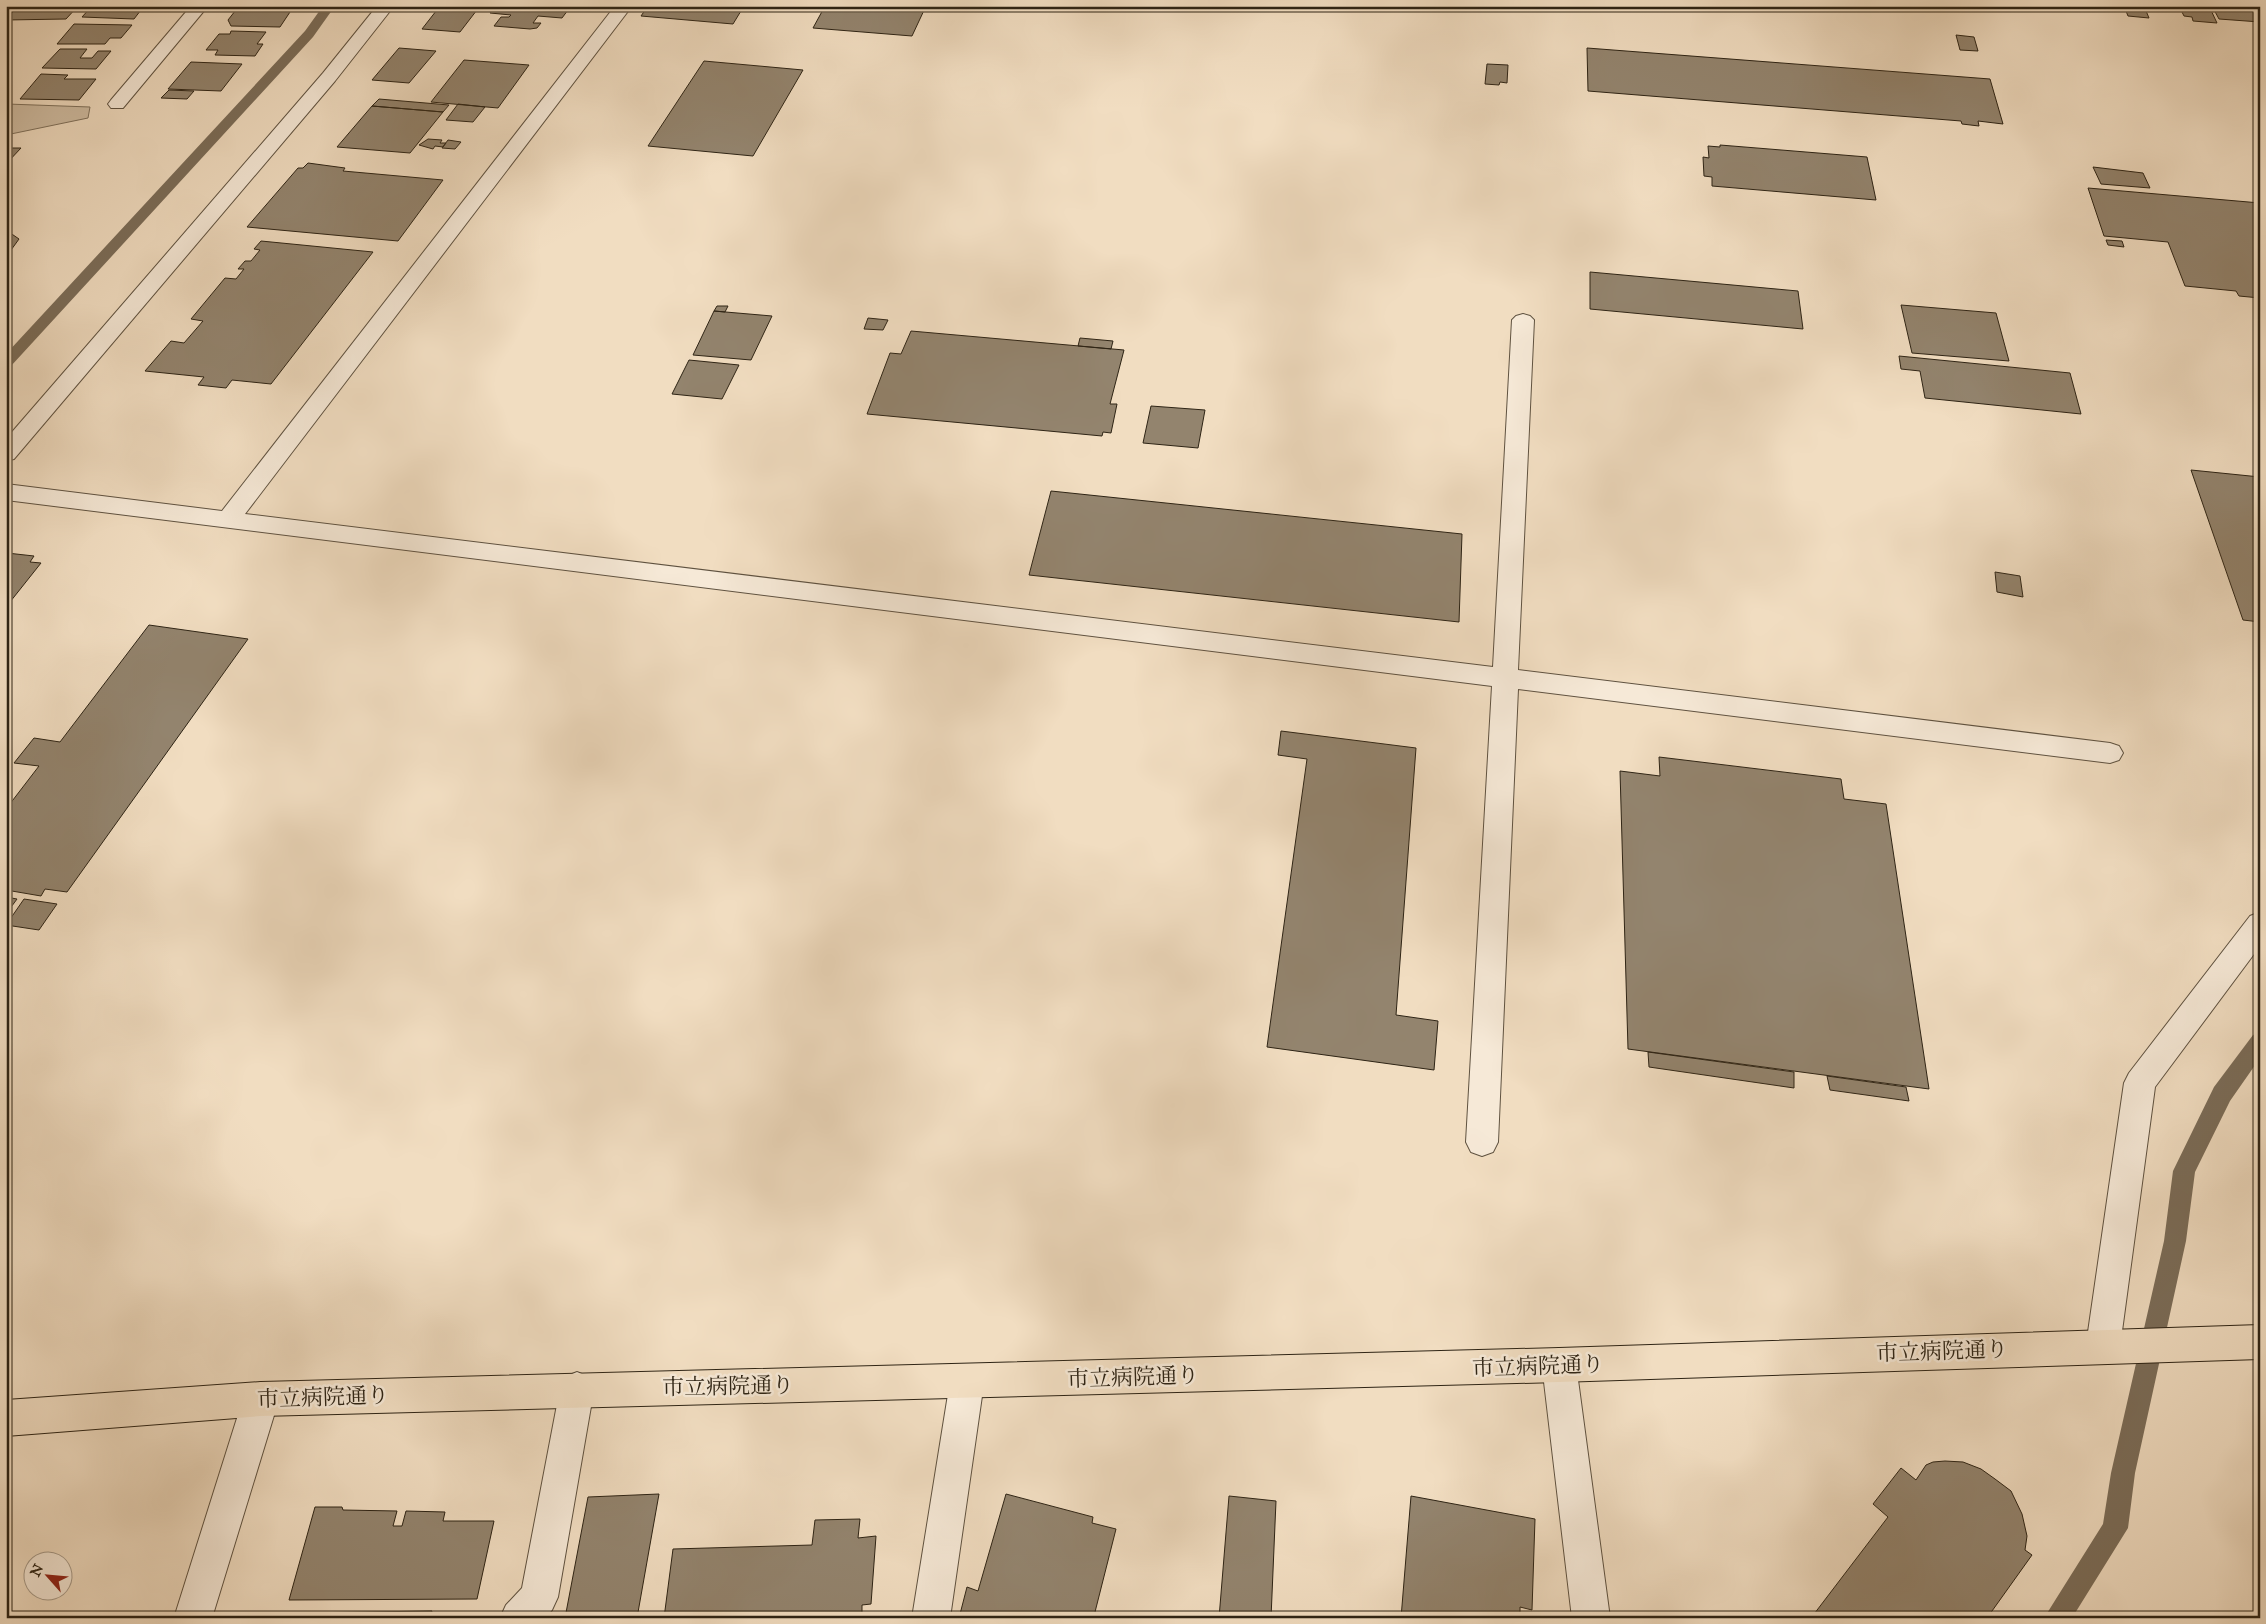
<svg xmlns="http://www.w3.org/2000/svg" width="2266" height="1624" font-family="'IM FELL Great Primer','Noto Serif JP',serif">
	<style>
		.green { fill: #d0bea4; stroke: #7f715c }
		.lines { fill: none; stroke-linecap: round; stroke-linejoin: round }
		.stream { fill: #7b6d59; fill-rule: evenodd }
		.building { fill: #93846e; stroke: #2e2415 }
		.minor-casing { stroke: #5f5240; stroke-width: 2 }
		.major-casing { stroke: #2e2415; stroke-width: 2 }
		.minor { fill: #f6e9d7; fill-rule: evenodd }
		.major { fill: #f1ddc1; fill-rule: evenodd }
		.labels { text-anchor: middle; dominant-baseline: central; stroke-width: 5; stroke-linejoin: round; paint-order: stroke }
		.near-street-label { font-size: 22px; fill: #2e2415; stroke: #f6e9d7 }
	</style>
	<rect width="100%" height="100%" fill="#f1ddc1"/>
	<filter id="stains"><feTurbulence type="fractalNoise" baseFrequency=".004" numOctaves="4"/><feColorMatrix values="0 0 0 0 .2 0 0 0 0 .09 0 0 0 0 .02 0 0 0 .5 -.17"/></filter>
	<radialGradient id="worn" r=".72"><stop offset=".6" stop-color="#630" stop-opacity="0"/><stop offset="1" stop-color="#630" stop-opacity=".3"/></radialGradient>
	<path class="green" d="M7,104l83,3 -2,11 -82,17z"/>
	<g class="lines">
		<path class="stream" d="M323,6h12l-22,31 -302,329 -5,1v-13l299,-323z
			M2260,1032v26l-30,43 -35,71 -9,69 -51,232 -7,55 -56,90h-28l59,-94 8,-51 53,-232 9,-70 41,-84 39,-52z"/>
	</g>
	<path class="building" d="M6,6h72l-12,13 -60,1z
		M92,6h52l-10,13 -52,-2z
		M239,6h55l-14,21 -49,-1 -3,-6z
		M440,6h40l-20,26 -38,-3z
		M495,6h76l-9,12 -24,-2 -5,7h8l-4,5 -7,1 -36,-3 7,-9h8l2,-2 -21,-2z
		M648,6h96l-11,18 -92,-8z
		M825,6h101l-14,30 -99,-8z
		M2120,6h24l5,12 -21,-2 -2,-5 -4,-1z
		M2179,6h30l8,17 -24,-2 -1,-4 -8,-1z
		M2212,6h48v16l-41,-3z
		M74,24l58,1 -11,13h-11l-5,6h-48z
		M231,31l35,1 -9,12h6l-8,12 -40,-1 3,-5h-12l13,-16h11z
		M1956,35l18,2 4,14 -18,-1z
		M399,48l37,3 -27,32 -37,-3z
		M1587,48l403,31 13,45 -25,-3 1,5 -17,-2 -1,-3 -373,-30z
		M60,49h27l-7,9h12l6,-7h13l-15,18 -54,-1z
		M464,60l65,5 -31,43 -67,-6z
		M704,61l99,9 -50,86 -105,-10z
		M191,62l51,2 -21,27 -53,-2z
		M1487,64l21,1 -1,18 -7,-1 -1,3 -14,-1z
		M41,74l27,1 -4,4h32l-17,21 -59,-1z
		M169,90l25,1 -7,8 -26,-1z
		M379,99l70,6 -6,7 -71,-6z
		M458,104l27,3 -12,15 -27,-2z
		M372,106l71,6 -33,41 -73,-6z
		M428,139l14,1 -2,3h6l-3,4 -8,-1 -2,3 -14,-4z
		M448,140l13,2 -6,7 -13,-1z
		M1720,145l147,12 9,43 -164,-14v-9l-8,-1 -1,-19 6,1 -1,-12 12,1z
		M6,148h15l-15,16z
		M308,163l37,5 -2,3 100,9 -45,61 -151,-14 51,-59h5z
		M2093,167l50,6 7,15 -49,-4z
		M2088,188l172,15v95l-21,-2 -3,-5 -51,-5 -17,-44 -64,-6z
		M6,230l13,9 -13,18z
		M2106,240l16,1 2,6 -16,-2z
		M261,241l112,11 -102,132 -39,-4 -6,8 -28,-3 6,-8 -59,-6 26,-30 13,2 19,-22 -12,-2 34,-41 11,1 8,-10h-6l7,-8h6l9,-11 -6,-1z
		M1590,272l208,19 5,38 -213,-20z
		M1901,305l95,8 13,48 -97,-8z
		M717,306h11l-3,6 -11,-1z
		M714,311l58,5 -21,44 -58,-5z
		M868,318l20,2 -5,10 -19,-1z
		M911,331l213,19 -14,54h7l-6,29 -8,-1 -1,4 -235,-22 23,-61 11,1z
		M1080,338l33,3 -2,8 -33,-3z
		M1899,356l171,17 11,41 -156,-16 -5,-27 -19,-2z
		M689,360l50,5 -17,34 -50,-5z
		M1151,406l54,4 -7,38 -55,-5z
		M2191,470l69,7v145l-17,-2z
		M1051,491l411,43 -3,88 -430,-47z
		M7,553l27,3 -4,6 11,1 -35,44z
		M1995,572l25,4 3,21 -26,-5z
		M149,625l99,14 -181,253 -22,-3 -4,7 -35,-6v-81l33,-43 -25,-3 20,-25 26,4z
		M1281,731l135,17 -20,267 42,6 -4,49 -167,-23 40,-288 -29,-4z
		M1659,757l182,22 3,20 42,5 43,285 -301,-40 -8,-278 40,5z
		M6,897l11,2 -11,15z
		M24,899l33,5 -18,26 -33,-5z
		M1648,1052l146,20v16l-145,-21z
		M1827,1076l79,11 3,14 -79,-11z
		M1945,1461l18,1 18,7 14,10 16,12 11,23 5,22 -2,14 7,5 -45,63h-176l77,-101 -15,-13 28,-36 15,12 10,-15 7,-3z
		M659,1494l-22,124h-72l23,-121z
		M1006,1494l87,23 -1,6 24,6 -21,83 6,2 -1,4h-141l8,-31 11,4z
		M1229,1496l47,5 -5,117h-52z
		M1411,1496l124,23 -3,91 -12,-3v11h-119z
		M315,1507h27l1,3 54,1 -4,15h9l4,-15 39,1 -2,9h51l-17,78 -188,1z
		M860,1519l-2,19 18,-2 -5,68 -9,1v13h-198l9,-69 139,-4 3,-25z
		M432,1611l-2,7h-132l1,-5z"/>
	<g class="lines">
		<g class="minor-casing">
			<path id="minor" d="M191,6h17l-85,102h-12l-3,-4 3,-4z
				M377,6h17l-59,75 -321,378 -8,2v-22l317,-366z
				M615,6h17l-387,508 1248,153 19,-347 4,-4 7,-2 7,2 4,4 -16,350 592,73 9,3 4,7 -4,7 -9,3 -592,-74 -20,453 -5,10 -11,4 -11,-4 -5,-10 26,-456 -1486,-186v-16l216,27z
				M2260,912v34l-105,141 -35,259 -5,12 -12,5 -12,-5 -5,-12 38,-263 5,-10 121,-157z
				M1559,1348l12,5 5,12 34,253h-38l-30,-253 5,-12z
				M967,1365l12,5 5,12 -34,236h-38l38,-236 5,-12z
				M577,1372l12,5 5,12 -36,208 -6,13 -7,8h-45l6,-13 16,-17 38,-199 5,-12z
				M261,1382l12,5 6,12 -67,219h-38l69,-219 6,-12z"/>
		</g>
		<g class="major-casing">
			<path id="major" d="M2260,1325v34l-701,23 -1298,34 -255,20v-36l255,-18 1298,-34z"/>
		</g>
		<use href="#minor" class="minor"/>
		<use href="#major" class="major"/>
	</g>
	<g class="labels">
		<g class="near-street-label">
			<text transform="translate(1942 1351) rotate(-2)">市立病院通り</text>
			<text transform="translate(1538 1366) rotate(-2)">市立病院通り</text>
			<text transform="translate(1133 1377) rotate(-2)">市立病院通り</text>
			<text transform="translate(728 1386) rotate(-1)">市立病院通り</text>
			<text transform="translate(323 1397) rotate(-2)">市立病院通り</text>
		</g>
	</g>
	<rect width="2266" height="1624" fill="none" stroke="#f1ddc1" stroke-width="25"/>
	<rect x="8" y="8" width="2251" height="1609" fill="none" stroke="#2e2415" stroke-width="2.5"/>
	<rect x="12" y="12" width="2241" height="1599" fill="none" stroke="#2e2415"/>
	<g transform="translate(48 1576) rotate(297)"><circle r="24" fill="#f6e9d7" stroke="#a69a89"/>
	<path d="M0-4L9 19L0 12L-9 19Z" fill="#8f2418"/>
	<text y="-8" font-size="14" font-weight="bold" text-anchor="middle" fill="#2e2415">N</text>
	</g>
	<rect width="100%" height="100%" filter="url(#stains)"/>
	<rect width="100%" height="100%" fill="url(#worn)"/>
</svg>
